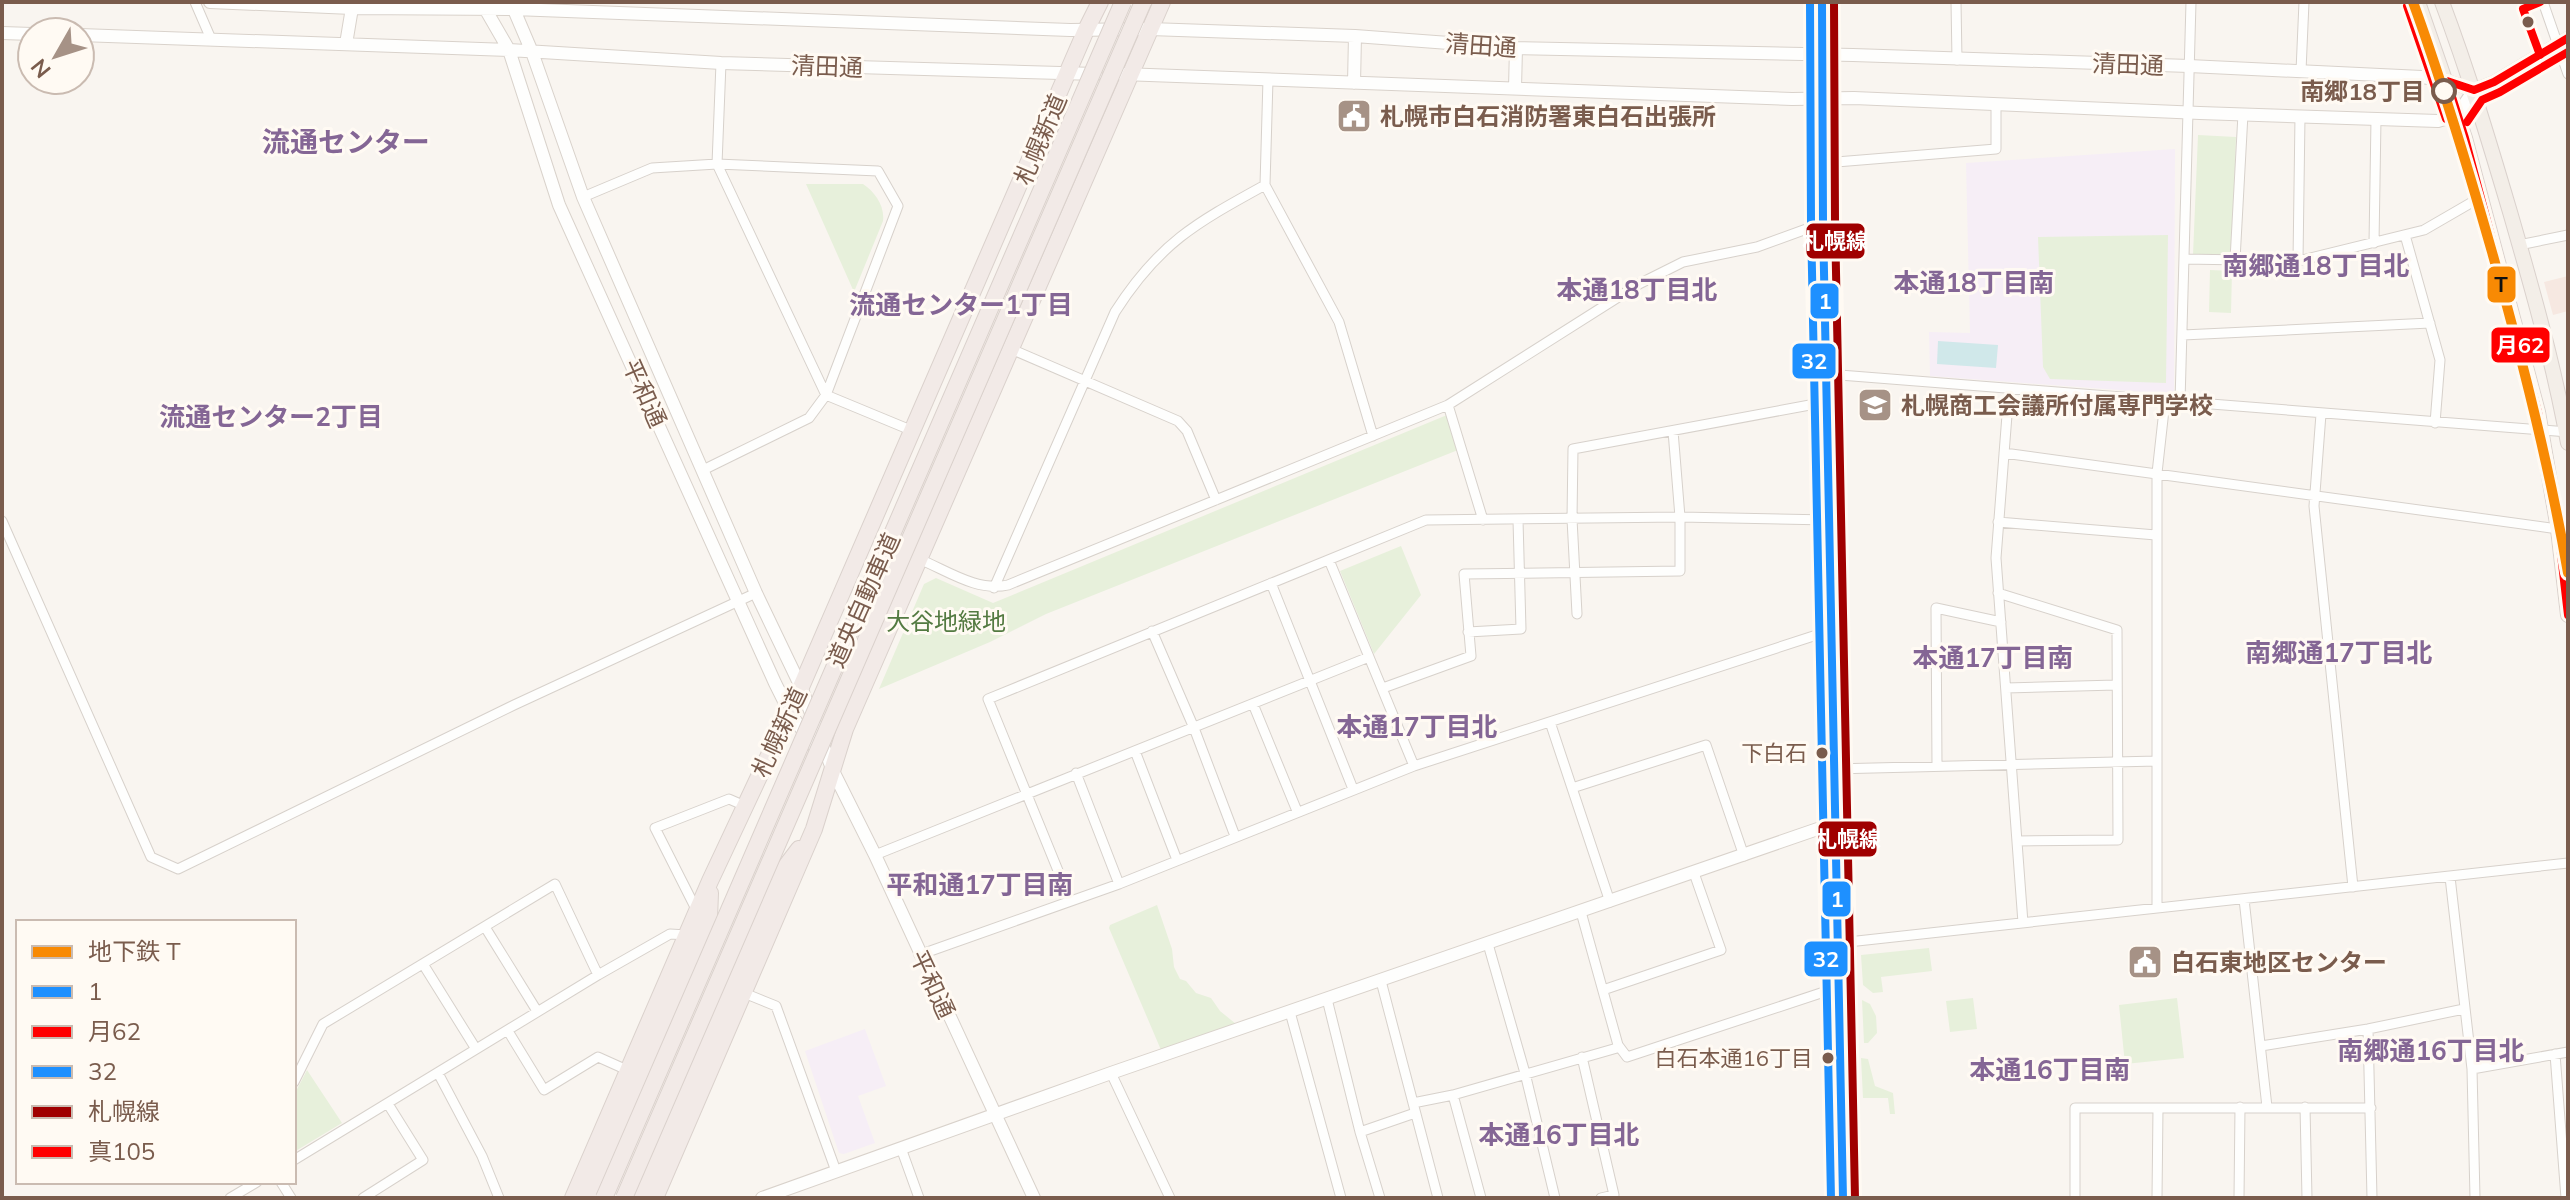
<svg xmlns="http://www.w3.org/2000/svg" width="2570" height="1200" font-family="Mulish,'Noto Sans JP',sans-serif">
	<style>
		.commercial { fill: #f6e8e1 }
		.education { fill: #f6eef6 }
		.green { fill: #e7f0db }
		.water { fill: #d0e8ea }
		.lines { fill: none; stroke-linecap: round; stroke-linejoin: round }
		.street-casing { stroke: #d7d1cb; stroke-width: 11 }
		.secondary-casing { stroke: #d9d2cb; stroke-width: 14 }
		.primary-casing { stroke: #dad1cc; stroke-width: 16 }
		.highway-casing { stroke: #dad1cc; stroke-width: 18 }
		.street { stroke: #fefefd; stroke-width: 9 }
		.secondary { stroke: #fefefd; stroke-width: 12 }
		.primary { stroke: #f3eee8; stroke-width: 14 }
		.highway { stroke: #f2eae7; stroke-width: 16 }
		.highway-bridge-casing { stroke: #dad1cc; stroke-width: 18; stroke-linecap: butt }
		.highway-bridge { stroke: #f2eae7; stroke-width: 16 }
		.bus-1-casing { stroke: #fffaf3; stroke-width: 14 }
		.bus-2-casing { stroke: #fffaf3; stroke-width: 14 }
		.bus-3-casing { stroke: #fffaf3; stroke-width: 14 }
		.bus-4-casing { stroke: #fffaf3; stroke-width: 14 }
		.bus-5-casing { stroke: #fffaf3; stroke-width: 14 }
		.bus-1 { stroke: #1e90ff; stroke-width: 8 }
		.bus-2 { stroke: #f00; stroke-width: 8 }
		.bus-3 { stroke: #1e90ff; stroke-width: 8 }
		.bus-4 { stroke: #a00000; stroke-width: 8 }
		.bus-5 { stroke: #f00; stroke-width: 8 }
		.metro-1-casing { stroke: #fffaf3; stroke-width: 16 }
		.metro-1 { stroke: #f88a04; stroke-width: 10 }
		.bus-dot { fill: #7a5c4d; stroke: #fffaf3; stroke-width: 3 }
		.stop-dot { fill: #fffaf3; stroke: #7a5c4d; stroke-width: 4 }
		.labels { text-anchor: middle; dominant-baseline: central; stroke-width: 6; stroke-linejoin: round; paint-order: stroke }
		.bus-label { font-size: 22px; fill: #7a5c4d; stroke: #fffaf3; text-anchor: end }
		.street-label { font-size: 24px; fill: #7a5c4d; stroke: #fffaf3 }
		.stop-label { font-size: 24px; font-weight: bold; fill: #7a5c4d; stroke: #fffaf3; text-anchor: end }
		.poi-label { font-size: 24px; font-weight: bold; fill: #7a5c4d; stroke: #fffaf3; text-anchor: start }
		.park-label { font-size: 24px; fill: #537a41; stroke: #fffaf3 }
		.neighbourhood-label { font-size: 26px; font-weight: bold; fill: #846695; stroke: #fffaf3 }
		.quarter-label { font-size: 28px; font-weight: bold; fill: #846695; stroke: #fffaf3 }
		.line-badge { stroke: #fffaf3; stroke-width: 3 }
		.badge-label { font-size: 22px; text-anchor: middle; font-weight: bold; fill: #fff }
		.pale-badge-label { font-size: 22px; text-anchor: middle; font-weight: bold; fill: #111 }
	</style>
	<rect width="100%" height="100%" fill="#f9f5f0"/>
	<path class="commercial" d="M2568,276v35l-15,4 -9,-33z"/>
	<path class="education" d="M2175,149l-1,245 -244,-18 -1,-44 41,1 -4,-170z
		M865,1029l21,57 -28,10 17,47 -31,11 -5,-1 -34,-102z"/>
	<path class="green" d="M2198,135l38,2 -4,120 -39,-2z
		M806,184h57c12,8 22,22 20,37l-29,71z
		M2168,235l-2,148 -116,-4 -7,-12 -5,-130z
		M2210,270l22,1 -1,42 -22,-1z
		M1447,415l11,35 -412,164 -56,28 -111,47 45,-105 12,-6 57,25z
		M1401,546l20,49 -47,59 -34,-83z
		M1157,905l15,44 2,18 6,12 6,2 10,12 15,5 9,13 16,13 -75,26 -52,-122 1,-3z
		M1929,948l3,23 -51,6 2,15 -10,1 -10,-8 -2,-30z
		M1973,998l4,31 -27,3 -4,-31z
		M2177,998l7,60 -59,6 -6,-59z
		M1862,1000l8,4 6,12 1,17 -9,10h-4z
		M1861,1058l7,1 7,27 18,7 2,21h-5l-2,-16h-25z
		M307,1070l35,53 -48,29v-57z"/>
	<path class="water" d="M1938,341l60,4 -2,23 -59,-4z"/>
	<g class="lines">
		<g class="street-casing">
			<path id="street" d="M195,2l16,37
				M1956,2l1,58
				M2543,2l25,72
				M721,63l-4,101 109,231 87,36
				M2301,71l3,-69
				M1268,79l-3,106 74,137 34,114
				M1824,163l172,-14v-44
				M583,197l69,-29 65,-4 161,7 20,35 -72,189 -17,23 -106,52
				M2405,235l35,125 -5,63
				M2374,243l2,-124
				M2519,245l49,-10
				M2184,259l114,2 126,-31 57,-33
				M2235,260l8,-146
				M2298,261l2,-145
				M2183,335l247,-12
				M1011,349l167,72 9,10 29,69
				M1827,374l741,58
				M2009,389l-13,169 27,365
				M2180,402l11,-400
				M1448,405l35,115
				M2321,414l-7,92 39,381
				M2004,453l554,76
				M2,521l149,336 27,12 336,-164 242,-112
				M1998,522l158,13
				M919,559c29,12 58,33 89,26l440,-180 191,-121 44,-22 74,-15 66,-24
				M1329,560l85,206
				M1271,583l82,206
				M994,588l121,-276c44,-69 81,-89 150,-127
				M1998,593l119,37 1,210 -101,1
				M1577,614l-5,-95 1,-70 253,-47
				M1152,631l42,97 41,108
				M1468,632l53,-3 -3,-109
				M1383,688l88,-32 -7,-82 216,-3v-54l-7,-86
				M2006,688l110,-3
				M1253,704l44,107
				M1550,722l60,180
				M1135,751l42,109
				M1937,766l-1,-158 65,14
				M1833,769l324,-8
				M1076,773l43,111
				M1572,788l134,-43 38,111
				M875,855l494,-198
				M2450,877l22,192 3,129
				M2244,899l23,208
				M1070,900l-82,-201 438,-179 254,-3 149,3
				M2157,908v-435l8,-72
				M696,909l-41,-81 74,-29 16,7
				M485,927l52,84
				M1839,943l729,-80
				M1488,944l37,129 30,125
				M919,955l200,-71 295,-118 418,-136
				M423,964l53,85
				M1381,981l57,217
				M1603,990l118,-40 -27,-77
				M744,993l32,13 60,165
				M1327,999l33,133 20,66
				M1290,1012l51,186
				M2368,1029l4,169
				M508,1031l36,59 54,-33 29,13
				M1618,1045l9,12 212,-70
				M2261,1046l107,-17 96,-20
				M2555,1054l11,144
				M1582,1057l32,138 -13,3
				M2472,1069l96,-17
				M438,1073l44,83 17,42
				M1111,1073l59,125
				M294,1082l29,-58 232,-140 43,91
				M1453,1095l28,103
				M1413,1103l40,-8 164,-47 1,-3 -37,-133
				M2305,1107l2,91
				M1360,1132l55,-19
				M901,1148l18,50
				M294,1160l304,-185 72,-41 17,1
				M281,1182l10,16
				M230,1198l27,-16
				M363,1198l60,-38 -35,-56
				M2075,1198v-90h296
				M2157,1198l1,-90
				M2239,1198l1,-91"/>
		</g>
		<g class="secondary-casing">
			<path id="secondary" d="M210,2l142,6 162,1 556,21 80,-1 205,7 161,12 337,7 336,11 233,11 25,4 27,9
				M483,5l26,45 50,155 216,478 15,30 31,43
				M512,5l20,47 51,145 173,396 45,94 32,84 42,84 159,343
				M2,33l30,1
				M80,35l429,15 212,13 375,11
				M346,44l6,-36
				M1122,74l670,25 62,-1 346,15 238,8 19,-6 17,-25 20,-8 74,-44
				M1354,83l1,-47
				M1515,88l1,-40
				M762,1198l349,-125 724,-250"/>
		</g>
		<g class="primary-casing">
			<path id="primary" d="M2418,2l47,136 73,274 20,117 10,86
				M2442,2c26,69 47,139 68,210 22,76 44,153 58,231"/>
		</g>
		<g class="highway-casing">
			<path id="highway" d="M1822,2l1,221 20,975
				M573,1198l137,-317 91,-194 285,-657 14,-28
				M587,1198l122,-279 1,-26
				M640,1198l143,-328 16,-21
				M655,1198l159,-369 31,-100 317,-727"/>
		</g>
		<use href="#street" class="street"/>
		<use href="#secondary" class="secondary"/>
		<use href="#primary" class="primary"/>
		<use href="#highway" class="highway"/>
		<g class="highway-bridge-casing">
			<path id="highway-bridge" d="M604,1198l519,-1196
				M624,1198l519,-1196"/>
		</g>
		<use href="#highway-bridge" class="highway-bridge"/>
		<g class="bus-1-casing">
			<path id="bus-1" d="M1822,2l1,221 20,975"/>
		</g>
		<g class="bus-2-casing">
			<path id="bus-2" d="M2540,2l-17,7 17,46
				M2447,81l18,57 73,274 20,117 10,86
				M2447,81l27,9 20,-8 74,-44"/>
		</g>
		<g class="bus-3-casing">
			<path id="bus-3" d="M1810,2l1,221 20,975"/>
		</g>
		<g class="bus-4-casing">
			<path id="bus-4" d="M1834,2l1,221 20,975"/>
		</g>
		<g class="bus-5-casing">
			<path id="bus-5" d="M2407,6l39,113
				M2467,122l15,-22 18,-8 68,-40"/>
		</g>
		<use href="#bus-1" class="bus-1"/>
		<use href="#bus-2" class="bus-2"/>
		<use href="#bus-3" class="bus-3"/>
		<use href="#bus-4" class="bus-4"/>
		<use href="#bus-5" class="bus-5"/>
		<g class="metro-1-casing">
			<path id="metro-1" d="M2413,2c30,82 55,166 79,250 30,106 57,212 76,321"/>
		</g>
		<use href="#metro-1" class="metro-1"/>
	</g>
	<defs>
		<g id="civic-square" transform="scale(1.8)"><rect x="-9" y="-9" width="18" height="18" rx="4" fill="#a69286" stroke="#fffaf3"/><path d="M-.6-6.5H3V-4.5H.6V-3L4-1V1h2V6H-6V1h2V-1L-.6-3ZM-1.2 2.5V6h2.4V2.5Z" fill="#fff"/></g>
		<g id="university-square" transform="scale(1.8)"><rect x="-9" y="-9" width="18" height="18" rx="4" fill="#a69286" stroke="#fffaf3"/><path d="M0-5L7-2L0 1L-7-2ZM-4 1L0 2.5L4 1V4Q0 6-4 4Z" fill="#fff"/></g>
	</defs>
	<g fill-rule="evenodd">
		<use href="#civic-square" x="1354" y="116"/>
		<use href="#university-square" x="1875" y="405"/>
		<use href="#civic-square" x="2145" y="962"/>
	</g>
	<g class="bus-dot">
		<circle cx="2528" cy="22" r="7"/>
		<circle cx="1822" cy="753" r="7"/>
		<circle cx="1828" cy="1058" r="7"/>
	</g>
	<circle class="stop-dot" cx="2444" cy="91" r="11"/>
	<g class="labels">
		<g class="bus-label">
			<text x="1807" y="753">下白石</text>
			<text x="1813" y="1058">白石本通16丁目</text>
		</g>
		<g class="street-label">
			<text transform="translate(1481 45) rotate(4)">清田通</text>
			<text transform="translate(2128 64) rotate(2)">清田通</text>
			<text transform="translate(827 66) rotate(2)">清田通</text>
			<text transform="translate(1040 139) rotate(-67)">札幌新道</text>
			<text transform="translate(645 393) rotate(66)">平和通</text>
			<text transform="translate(863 600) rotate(-66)">道央自動車道</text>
			<text transform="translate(779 732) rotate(-65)">札幌新道</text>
			<text transform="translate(933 984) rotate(65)">平和通</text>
		</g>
		<g class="stop-label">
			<text x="2425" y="91">南郷18丁目</text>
		</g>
		<g class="poi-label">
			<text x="1380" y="116">札幌市白石消防署東白石出張所</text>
			<text x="1901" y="405">札幌商工会議所付属専門学校</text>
			<text x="2171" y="962">白石東地区センター</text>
		</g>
		<g class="park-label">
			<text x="946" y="621">大谷地緑地</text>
		</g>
		<g class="neighbourhood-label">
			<text x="2316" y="265">南郷通18丁目北</text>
			<text x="1974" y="282">本通18丁目南</text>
			<text x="1637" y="289">本通18丁目北</text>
			<text x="961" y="304">流通センター1丁目</text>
			<text x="271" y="416">流通センター2丁目</text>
			<text x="2339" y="652">南郷通17丁目北</text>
			<text x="1993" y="657">本通17丁目南</text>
			<text x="1417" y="726">本通17丁目北</text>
			<text x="980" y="884">平和通17丁目南</text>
			<text x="2431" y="1050">南郷通16丁目北</text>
			<text x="2050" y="1069">本通16丁目南</text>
			<text x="1559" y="1134">本通16丁目北</text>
		</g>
		<g class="quarter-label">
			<text x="346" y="141">流通センター</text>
		</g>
	</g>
	<g class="line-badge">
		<rect x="1805" y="222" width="61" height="38" rx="8" fill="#a00000"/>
		<rect x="2486" y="265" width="31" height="39" rx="8" fill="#f88a04"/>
		<rect x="1809" y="282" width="31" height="38" rx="8" fill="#1e90ff"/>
		<rect x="2490" y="326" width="61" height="38" rx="8" fill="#f00"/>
		<rect x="1791" y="342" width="46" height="38" rx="8" fill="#1e90ff"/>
		<rect x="1817" y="820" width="61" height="38" rx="8" fill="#a00000"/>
		<rect x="1821" y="880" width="31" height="38" rx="8" fill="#1e90ff"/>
		<rect x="1803" y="940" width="46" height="38" rx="8" fill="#1e90ff"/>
	</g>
	<g class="badge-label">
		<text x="1835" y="249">札幌線</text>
		<text x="1825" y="309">1</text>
		<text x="2520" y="353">月62</text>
		<text x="1814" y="369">32</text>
		<text x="1848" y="847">札幌線</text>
		<text x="1837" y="907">1</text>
		<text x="1826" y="967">32</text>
	</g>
	<g class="pale-badge-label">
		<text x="2501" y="292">T</text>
	</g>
	<rect width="2570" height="1200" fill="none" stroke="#7a5c4d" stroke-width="8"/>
	<rect x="16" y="920" width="280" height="264" fill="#fffaf3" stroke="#cabbb1" stroke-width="2"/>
	<rect x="32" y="946" width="40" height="12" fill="#f88a04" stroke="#cabbb1" stroke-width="2"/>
	<text x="88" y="960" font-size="24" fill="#7a5c4d">地下鉄 T</text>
	<rect x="32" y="986" width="40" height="12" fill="#1e90ff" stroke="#cabbb1" stroke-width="2"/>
	<text x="88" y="1000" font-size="24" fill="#7a5c4d">1</text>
	<rect x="32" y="1026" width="40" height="12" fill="#ff0000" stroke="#cabbb1" stroke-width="2"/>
	<text x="88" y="1040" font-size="24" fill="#7a5c4d">月62</text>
	<rect x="32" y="1066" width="40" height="12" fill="#1e90ff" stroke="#cabbb1" stroke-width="2"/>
	<text x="88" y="1080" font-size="24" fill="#7a5c4d">32</text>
	<rect x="32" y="1106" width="40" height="12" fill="#a00000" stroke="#cabbb1" stroke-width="2"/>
	<text x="88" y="1120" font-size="24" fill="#7a5c4d">札幌線</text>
	<rect x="32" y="1146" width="40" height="12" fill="#ff0000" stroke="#cabbb1" stroke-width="2"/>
	<text x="88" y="1160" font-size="24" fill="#7a5c4d">真105</text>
	<g transform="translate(56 56) rotate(231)"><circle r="38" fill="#fffaf3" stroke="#cabbb1" stroke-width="2"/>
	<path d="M0-6L14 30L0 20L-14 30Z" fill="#a69286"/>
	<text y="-12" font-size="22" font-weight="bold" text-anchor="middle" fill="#7a5c4d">N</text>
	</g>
</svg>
